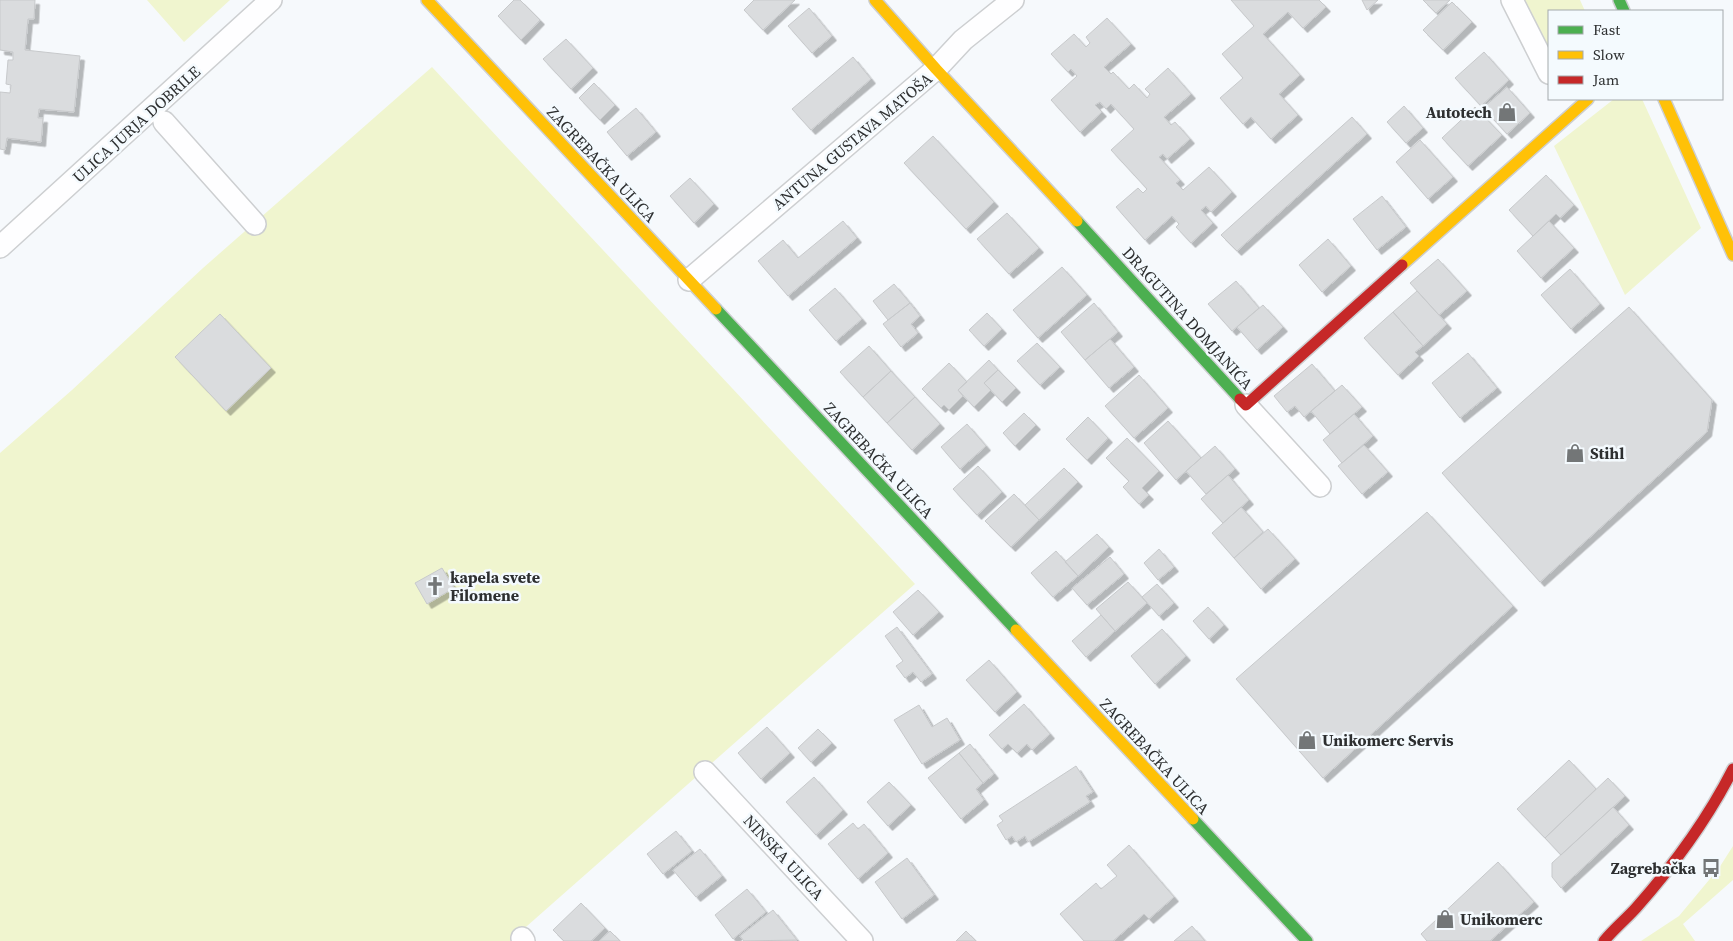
<svg xmlns="http://www.w3.org/2000/svg" width="1733" height="941" font-family="'Source Serif 4',serif">
	<style>
		.green { fill: #f0f5cf }
		.building { fill: #dadcde; stroke: #c7c9cb; filter: url(#shadow) }
		.lines { fill: none; stroke-linecap: round; stroke-linejoin: round }
		.street-casing { stroke: #cdcfd1; stroke-width: 24 }
		.fast-casing { stroke: #cdcfd1; stroke-width: 14 }
		.slow-casing { stroke: #cdcfd1; stroke-width: 14 }
		.jam-casing { stroke: #cdcfd1; stroke-width: 14 }
		.street { stroke: #fefeff; stroke-width: 21 }
		.fast { stroke: #4caf50; stroke-width: 11 }
		.slow { stroke: #ffc107; stroke-width: 11 }
		.jam { stroke: #c62828; stroke-width: 11 }
		.labels { text-anchor: middle; dominant-baseline: central; stroke-width: 5; stroke-linejoin: round; paint-order: stroke }
		.poi-label { font-size: 16px; font-weight: bold; fill: #2d2f30; stroke: #f4fafe; text-anchor: start }
		.street-label { font-size: 16px; fill: #2d2f30; stroke: #f4fafe }
	</style>
	<defs>
		<filter id="shadow"><feDropShadow dx="4.5" dy="4.5" stdDeviation="0" flood-color="#0004"/></filter>
	</defs>
	<rect width="100%" height="100%" fill="#f6f9fc"/>
	<path class="green" d="M147,0h83l-46,42z
		M1522,0h58l5,11h-36v42z
		M432,67l483,517 -405,357h-510v-488l72,-63 131,-122z
		M1614,99h28l59,129 -76,67 -71,-149z
		M1733,846v34l-50,44 12,17h-54l38,-25 40,-48z"/>
	<path class="building" d="M0,0h35l-1,19h-6l-3,31 55,6 -6,56 -35,-3 -1,9h5l-2,24 -34,-4 -2,12 -5,-1v-57l10,1 1,-8 -5,-1 2,-24h5v-8l-13,-2z
		M514,0h6l20,20 -19,20 -23,-24z
		M754,0h41l-32,30 -19,-20z
		M1231,0h88l7,7 -23,21 -15,-16 -25,22 37,41 -21,19 19,21 -27,24 -20,-22 -8,7 -23,-26 23,-20 -21,-24 32,-28z
		M1362,0h16l-11,10z
		M1423,0h27l-14,13z
		M1452,2l20,20 -29,28 -20,-20z
		M809,8l23,28 -20,17 -24,-27z
		M1107,18l24,26 -27,23 7,7 2,-2 16,17 5,-5 13,14 3,-4 -5,-5 23,-21 23,26 -27,23 7,8 4,-3 15,17 -23,20 -4,-5 -4,3 21,23 -4,3 7,7 26,-23 23,25 -21,20 -5,-6 -5,4 12,13 -22,20 -15,-16 3,-3 -7,-8 -27,24 -29,-33 22,-19 5,5 4,-4 -36,-39 23,-21 -23,-25 -5,5 -6,-7 -5,3 7,7 -22,20 -29,-32 26,-24 -6,-7 -3,3 -17,-18 23,-20 12,13 4,-4 -4,-6z
		M566,39l27,29 -22,21 -28,-30z
		M1484,52l25,28 -28,26 -26,-28z
		M853,57l18,22 -60,51 -19,-21z
		M594,83l21,22 -15,15 -21,-22z
		M1507,87l23,26 -23,21 -24,-26z
		M1404,106l19,22 -17,15 -19,-21z
		M1475,107l27,28 -34,31 -26,-28z
		M636,108l20,24 -29,24 -20,-24z
		M1352,117l15,17 -130,117 -16,-16z
		M933,136l61,66 -28,27 -62,-66z
		M1420,140l33,37 -25,22 -32,-37z
		M1546,175l28,30 -14,13 -4,-4 -23,22 -24,-26z
		M690,178l24,26 -20,19 -24,-27z
		M1382,196l24,31 -29,23 -24,-31z
		M1007,213l32,35 -30,26 -32,-35z
		M843,221l14,17 -69,58 -30,-35 25,-21 15,18z
		M1549,221l25,27 -33,30 -24,-27z
		M1328,239l23,27 -29,26 -23,-27z
		M1438,259l29,32 -28,24 -29,-32z
		M1062,267l25,28 -49,43 -25,-28z
		M1570,269l30,35 -29,25 -30,-34z
		M1236,281l23,27 -27,23 -24,-27z
		M894,284l16,19 -22,17 -15,-19z
		M835,288l27,31 -26,22 -27,-31z
		M1417,291l30,33 -24,22 -30,-34z
		M910,303l10,13 -9,8 7,9 -17,14 -18,-23z
		M1094,303l24,29 -33,28 -24,-28z
		M1263,305l20,22 -26,23 -20,-23z
		M1629,307l83,93 -5,32 -167,150 -98,-109z
		M1393,312l30,34 -8,6 4,4 -21,19 -34,-37z
		M987,313l15,16 -18,17 -15,-16z
		M220,314l51,54 -45,43 -51,-54z
		M1110,339l24,28 -25,21 -24,-28z
		M1037,343l23,24 -20,18 -23,-24z
		M869,346l22,25 -28,26 -23,-25z
		M1468,353l29,35 -37,30 -28,-35z
		M989,360l9,10 -14,13 7,7 -17,17 -16,-17z
		M949,363l18,19 -9,8 5,6 -14,14 -5,-5 -3,3 -19,-19z
		M1312,364l23,27 -31,26 -9,-11 -8,6 -13,-16z
		M998,370l18,18 -14,14 -18,-19z
		M891,371l24,26 -28,26 -24,-26z
		M1139,375l29,33 -34,30 -29,-32z
		M1342,385l20,22 -32,27 -19,-23z
		M915,397l25,27 -28,26 -25,-27z
		M1024,413l12,12 -21,21 -12,-13z
		M1354,414l19,22 -31,27 -19,-23z
		M1088,417l20,21 -21,22 -21,-21z
		M1168,421l33,37 -25,22 -32,-37z
		M967,424l19,22 -26,23 -19,-22z
		M1127,438l32,33 -17,17 7,7 -10,9 -16,-17 6,-6 -23,-23z
		M1364,445l24,27 -26,22 -24,-28z
		M1215,446l20,23 -29,25 -20,-23z
		M978,466l24,26 -25,23 -24,-26z
		M1064,468l14,14 -39,38 -14,-15z
		M1228,475l21,25 -26,23 -22,-24z
		M1014,494l25,26 -28,27 -26,-26z
		M1241,507l22,25 -29,26 -22,-25z
		M1427,512l86,94 -190,172 -87,-99z
		M1268,529l27,30 -34,30 -27,-31z
		M1097,534l12,13 -31,29 -13,-14z
		M1159,549l15,18 -16,13 -14,-17z
		M1056,551l22,25 -25,21 -22,-24z
		M1110,557l14,17 -37,31 -15,-17z
		M442,568l12,20 -27,16 -12,-21z
		M1128,582l19,21 -32,28 -19,-22z
		M1157,584l17,19 -15,13 -17,-19z
		M918,590l21,22 -26,23 -20,-23z
		M1208,607l16,18 -15,14 -16,-18z
		M1101,615l14,16 -29,26 -14,-16z
		M897,627l35,47 -11,8 -8,-10 -8,6 -9,-12 7,-5 -18,-25z
		M1162,629l24,27 -31,28 -24,-28z
		M989,660l28,32 -22,20 -29,-32z
		M1024,704l26,30 -18,16 -5,-6 -10,9 -9,-9 -6,5 -13,-14z
		M919,705l13,22 15,-9 13,22 -38,24 -28,-44z
		M767,727l23,26 -29,26 -23,-26z
		M818,729l14,14 -21,19 -13,-14z
		M970,744l24,30 -11,9 -24,-30z
		M959,753l24,30 -7,6 8,11 -23,19 -33,-41z
		M1569,760l27,29 -51,49 -28,-29z
		M1076,766l17,26 -7,4 4,6 -62,40 -3,-6 -9,6 -4,-6 -6,4 -9,-15 6,-4 -4,-5z
		M814,777l29,33 -27,25 -30,-33z
		M1608,778l17,18 -64,59 -16,-17z
		M889,782l22,23 -23,21 -21,-24z
		M1613,807l16,18 -68,63 -9,-11v-14z
		M853,823l5,6 6,-5 24,29 -30,26 -30,-35z
		M676,831l16,20 -29,23 -16,-20z
		M1129,845l45,52 -25,22 -5,-5 -31,27h-29l-24,-27 36,-31 5,6 16,-13 -10,-11z
		M700,849l22,27 -26,21 -23,-27z
		M907,858l27,37 -32,24 -27,-37z
		M1498,862l36,40 -44,39h-63l-6,-7z
		M747,889l19,23 -33,27 -18,-24z
		M581,903l24,25 -14,13h-27l-11,-11z
		M773,910l24,30 -53,1 -4,-5z
		M1192,926l13,15h-31z
		M610,931l10,10h-21z
		M966,931l10,10h-20z"/>
	<g class="lines">
		<g class="street-casing">
			<path id="street" d="M1512,0l37,73
				M164,122l91,102
				M0,247l271,-247
				M689,280l247,-211 27,-29 50,-40
				M1246,405l74,81
				M705,772l157,169
				M522,938l2,3"/>
		</g>
		<g class="fast-casing">
			<path id="fast" d="M1619,0l5,11
				M1077,221l163,178
				M716,309l300,321
				M1193,819l114,122"/>
		</g>
		<g class="slow-casing">
			<path id="slow" d="M427,0l289,309
				M875,0l61,69 141,152
				M1664,99l69,156
				M1402,265l186,-166
				M1016,630l177,189"/>
		</g>
		<g class="jam-casing">
			<path id="jam" d="M1240,399l6,6 156,-140
				M1604,941c10,-12 22,-22 32,-33 38,-43 71,-88 97,-139"/>
		</g>
		<use href="#street" class="street"/>
		<use href="#fast" class="fast"/>
		<use href="#slow" class="slow"/>
		<use href="#jam" class="jam"/>
	</g>
	<defs>
		<g id="shop-bare" transform="scale(1.5)"><path d="M-5-2.5h2.3a2.7 3.5 0 0 1 5.4 0H5L5.5 6h-11ZM-1.5-2.5h3a1.5 2.3 0 0 0-3 0Z" fill="#737677" stroke="#f4fafe" stroke-width="2.5" paint-order="stroke"/></g>
		<g id="church-bare" transform="scale(1.5)"><path d="M-1.2-6h2.4v3.5h3.3v2.4h-3.3V6h-2.4V-.1h-3.3v-2.4h3.3Z" fill="#737677" stroke="#f4fafe" stroke-width="2.5" paint-order="stroke"/></g>
		<g id="bus-bare" transform="scale(1.5)"><path d="M-5-6H5V4H4V6H2V4H-2V6H-4V4H-5ZM-3.5-4V0h7V-4ZM-3.5 1.2v1.5H-2V1.2ZM2 1.2v1.5H3.5V1.2Z" fill="#737677" stroke="#f4fafe" stroke-width="2.5" paint-order="stroke"/></g>
	</defs>
	<g fill-rule="evenodd">
		<use href="#shop-bare" x="1507" y="112"/>
		<use href="#shop-bare" x="1575" y="453"/>
		<use href="#church-bare" x="435" y="586"/>
		<use href="#shop-bare" x="1307" y="740"/>
		<use href="#bus-bare" x="1711" y="868"/>
		<use href="#shop-bare" x="1445" y="919"/>
	</g>
	<g class="labels">
		<g class="poi-label">
			<text x="1492" y="112" text-anchor="end">Autotech</text>
			<text x="1590" y="453">Stihl</text>
			<text x="450" y="577">kapela svete<tspan x="450" dy="18">Filomene</tspan></text>
			<text x="1322" y="740">Unikomerc Servis</text>
			<text x="1696" y="868" text-anchor="end">Zagrebačka</text>
			<text x="1460" y="919">Unikomerc</text>
		</g>
		<g class="street-label">
			<text transform="translate(136 124) rotate(-42)">ULICA JURJA DOBRILE</text>
			<text transform="translate(852 141) rotate(-40)">ANTUNA GUSTAVA MATOŠA</text>
			<text transform="translate(602 164) rotate(47)">ZAGREBAČKA ULICA</text>
			<text transform="translate(1188 318) rotate(48)">DRAGUTINA DOMJANIĆA</text>
			<text transform="translate(879 460) rotate(47)">ZAGREBAČKA ULICA</text>
			<text transform="translate(1155 756) rotate(47)">ZAGREBAČKA ULICA</text>
			<text transform="translate(784 857) rotate(47)">NINSKA ULICA</text>
		</g>
	</g>
	<rect x="1548" y="10" width="175" height="90" fill="#f4fafe" stroke="#a4a9ac"/>
	<rect x="1558" y="26" width="25" height="8" fill="#4caf50" stroke="#a4a9ac"/>
	<text x="1593" y="35" font-size="15" fill="#2d2f30">Fast</text>
	<rect x="1558" y="51" width="25" height="8" fill="#ffc107" stroke="#a4a9ac"/>
	<text x="1593" y="60" font-size="15" fill="#2d2f30">Slow</text>
	<rect x="1558" y="76" width="25" height="8" fill="#c62828" stroke="#a4a9ac"/>
	<text x="1593" y="85" font-size="15" fill="#2d2f30">Jam</text>
</svg>
